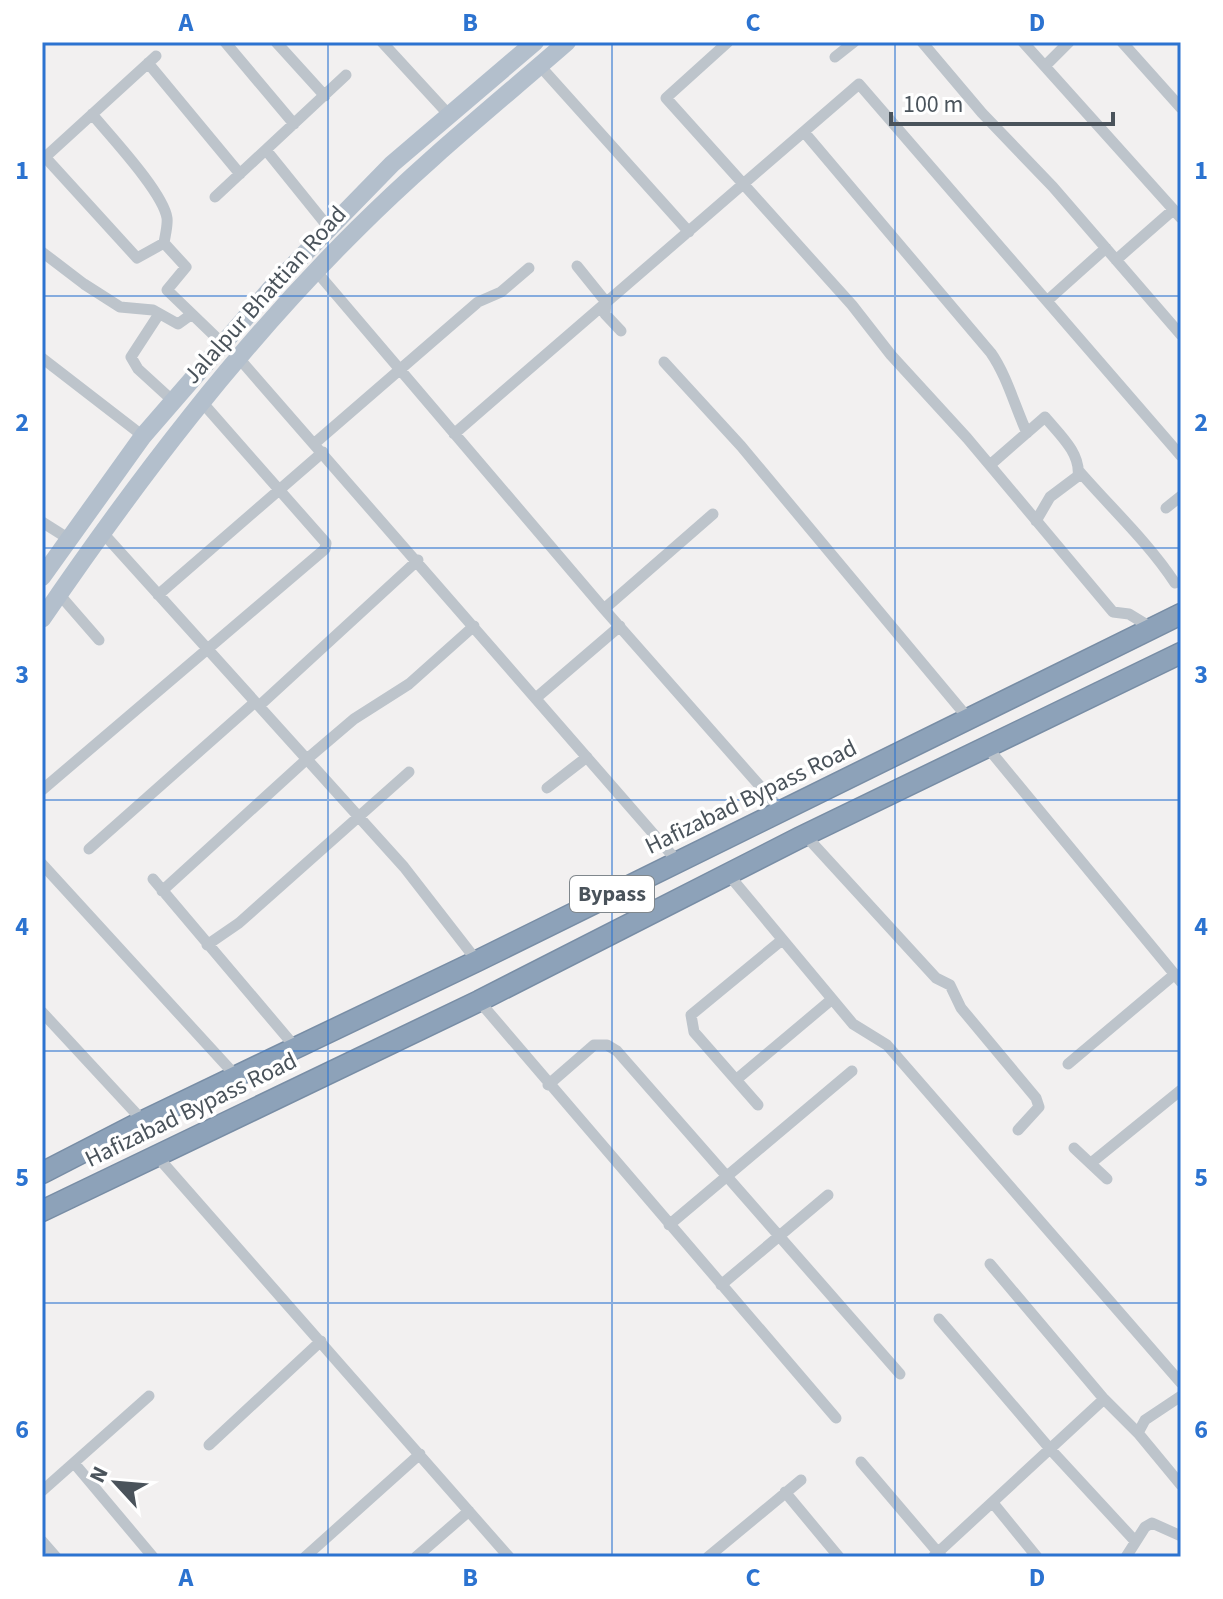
<svg xmlns="http://www.w3.org/2000/svg" width="1223" height="1599" font-family="'Source Sans 3',sans-serif">
	<style>
		.lines { fill: none; stroke-linecap: round; stroke-linejoin: round }
		.highway-casing { stroke: #788da5; stroke-width: 23 }
		.street { stroke: #bdc4cb; stroke-width: 11 }
		.primary { stroke: #b3bfcc; stroke-width: 18 }
		.highway { stroke: #8da2b9; stroke-width: 20 }
		.grid { fill: none; stroke: #2c73d0; stroke-width: 2; stroke-opacity: 0.55 }
		.labels { text-anchor: middle; dominant-baseline: central; stroke-width: 7; stroke-linejoin: round; paint-order: stroke }
		.shield { fill: #fff; stroke: #80878c; stroke-width: 2 }
		.shield-label { font-size: 22px; font-weight: bold; fill: #4a535b }
		.street-label { font-size: 24px; fill: #4a535b; stroke: #fff }
		.neatline { fill: none; stroke: #2c73d0; stroke-width: 3 }
		.grid-label { font-size: 26px; text-anchor: middle; font-weight: bold; fill: #2c73d0 }
	</style>
	<rect width="100%" height="100%" fill="#f2f0f0"/>
	<g class="lines">
		<g class="highway-casing">
			<path id="highway" d="M42,1173l101,-52 334,-160 704,-347
				M42,1211l437,-210 320,-163 382,-185"/>
		</g>
		<path class="street" d="M225,42l69,82
			M276,42l49,54
			M382,42l68,74
			M728,42l-62,56 186,207 39,50 76,83 146,174 16,2 23,14
			M922,42l60,71 71,74 128,148
			M1023,42l158,176
			M1122,42l59,66
			M835,57l19,-15
			M148,63l92,111
			M540,66l149,166
			M1045,66l24,-24
			M92,114c18,22 71,78 75,104 1,7 -2,18 -3,25l22,24 -19,23 55,53
			M804,132l187,221c16,23 24,54 36,80
			M266,150l63,78
			M45,157l92,101 27,-15
			M42,160l114,-104
			M215,197l131,-122
			M42,252l42,32 36,23 33,3 25,14 14,-10
			M1116,260l57,-50
			M577,266l29,36 -1,12 16,17
			M316,271l288,338 178,202
			M1048,300l58,-52
			M159,314l-28,43 7,12 35,32
			M237,356l441,506
			M42,358l101,78
			M664,362l77,84 227,272
			M454,434l405,-350 322,372
			M315,443l163,-141 23,-10 28,-24
			M990,465l55,-48c14,17 36,36 33,59l-28,21 -14,24
			M1079,471c32,37 69,71 96,112
			M1166,508l15,-12
			M42,522l27,17
			M102,532l302,335 73,94
			M59,594l40,46
			M158,595l165,-143
			M604,609l109,-95
			M536,698l84,-72
			M259,706l159,-146
			M987,747l194,235
			M547,788l40,-31
			M42,790l283,-241 1,-6 -125,-142
			M805,835l131,143 14,7 11,23 75,90 3,9 -21,23
			M89,849l166,-147
			M42,864l194,212
			M728,874l125,150 34,21 294,338
			M153,879l143,169
			M162,891l145,-132 47,-40 55,-35 65,-58
			M207,945l32,-22 170,-151
			M479,1001l357,417
			M42,1012l101,109
			M1068,1064l107,-90
			M737,1079l94,-79
			M548,1085l46,-40h13l10,6 283,323
			M758,1105l-64,-73 -3,-17 91,-75
			M1074,1148l33,31
			M156,1155l353,402
			M1091,1163l90,-73
			M669,1225l183,-154
			M990,1264l114,135
			M721,1285l107,-90
			M939,1319l112,131 84,91
			M1138,1433l43,52
			M209,1445l112,-104
			M861,1462l80,94
			M74,1463l79,94
			M42,1491l107,-95
			M785,1492l54,65
			M993,1503l44,54
			M42,1541l14,16
			M305,1557l115,-103
			M416,1557l53,-46
			M708,1557l93,-77
			M933,1557l171,-158 34,34 7,-13 36,-24
			M1126,1557l19,-30 7,-4 29,13"/>
		<path class="primary" d="M42,577l101,-141 131,-151 118,-121 143,-122
			M42,619c95,-139 196,-272 316,-391 66,-66 139,-125 209,-186"/>
		<use href="#highway" class="highway"/>
	</g>
	<path class="grid" d="M328,42v1515M612,42v1515M895,42v1515M42,296h1139M42,548h1139M42,800h1139M42,1051h1139M42,1303h1139"/>
	<g class="labels">
		<rect class="shield" x="570" y="876" width="84" height="36" rx="6"/>
		<g class="shield-label">
			<text x="612" y="894">Bypass</text>
		</g>
		<g class="street-label">
			<text transform="translate(265 295) rotate(-48)">Jalalpur Bhattian Road</text>
			<text transform="translate(751 797) rotate(-26)">Hafizabad Bypass Road</text>
			<text transform="translate(191 1110) rotate(-26)">Hafizabad Bypass Road</text>
		</g>
	</g>
	<rect width="1223" height="1599" fill="none" stroke="#ffffff" stroke-width="88"/>
	<g transform="translate(116 1483) rotate(296)" stroke="#ffffff" stroke-width="6" paint-order="stroke">
	<path d="M0-6L14 30L0 20L-14 30Z" fill="#4a535b"/>
	<text y="-12" font-size="22" font-weight="bold" text-anchor="middle" fill="#4a535b">N</text>
	</g>
	<path d="M891 112v12h222v-12" fill="none" stroke="#4a535b" stroke-width="4"/>
	<text x="903" y="112" font-size="24" fill="#4a535b" stroke="#ffffff" stroke-width="6" paint-order="stroke">100 m</text>
	<rect x="44" y="44" width="1135" height="1511" class="neatline"/>
	<g class="grid-label">
		<text x="186" y="31">A</text>
		<text x="470" y="31">B</text>
		<text x="753" y="31">C</text>
		<text x="1037" y="31">D</text>
		<text x="22" y="179">1</text>
		<text x="1201" y="179">1</text>
		<text x="22" y="431">2</text>
		<text x="1201" y="431">2</text>
		<text x="22" y="683">3</text>
		<text x="1201" y="683">3</text>
		<text x="22" y="935">4</text>
		<text x="1201" y="935">4</text>
		<text x="22" y="1186">5</text>
		<text x="1201" y="1186">5</text>
		<text x="22" y="1438">6</text>
		<text x="1201" y="1438">6</text>
		<text x="186" y="1586">A</text>
		<text x="470" y="1586">B</text>
		<text x="753" y="1586">C</text>
		<text x="1037" y="1586">D</text>
	</g>
</svg>
